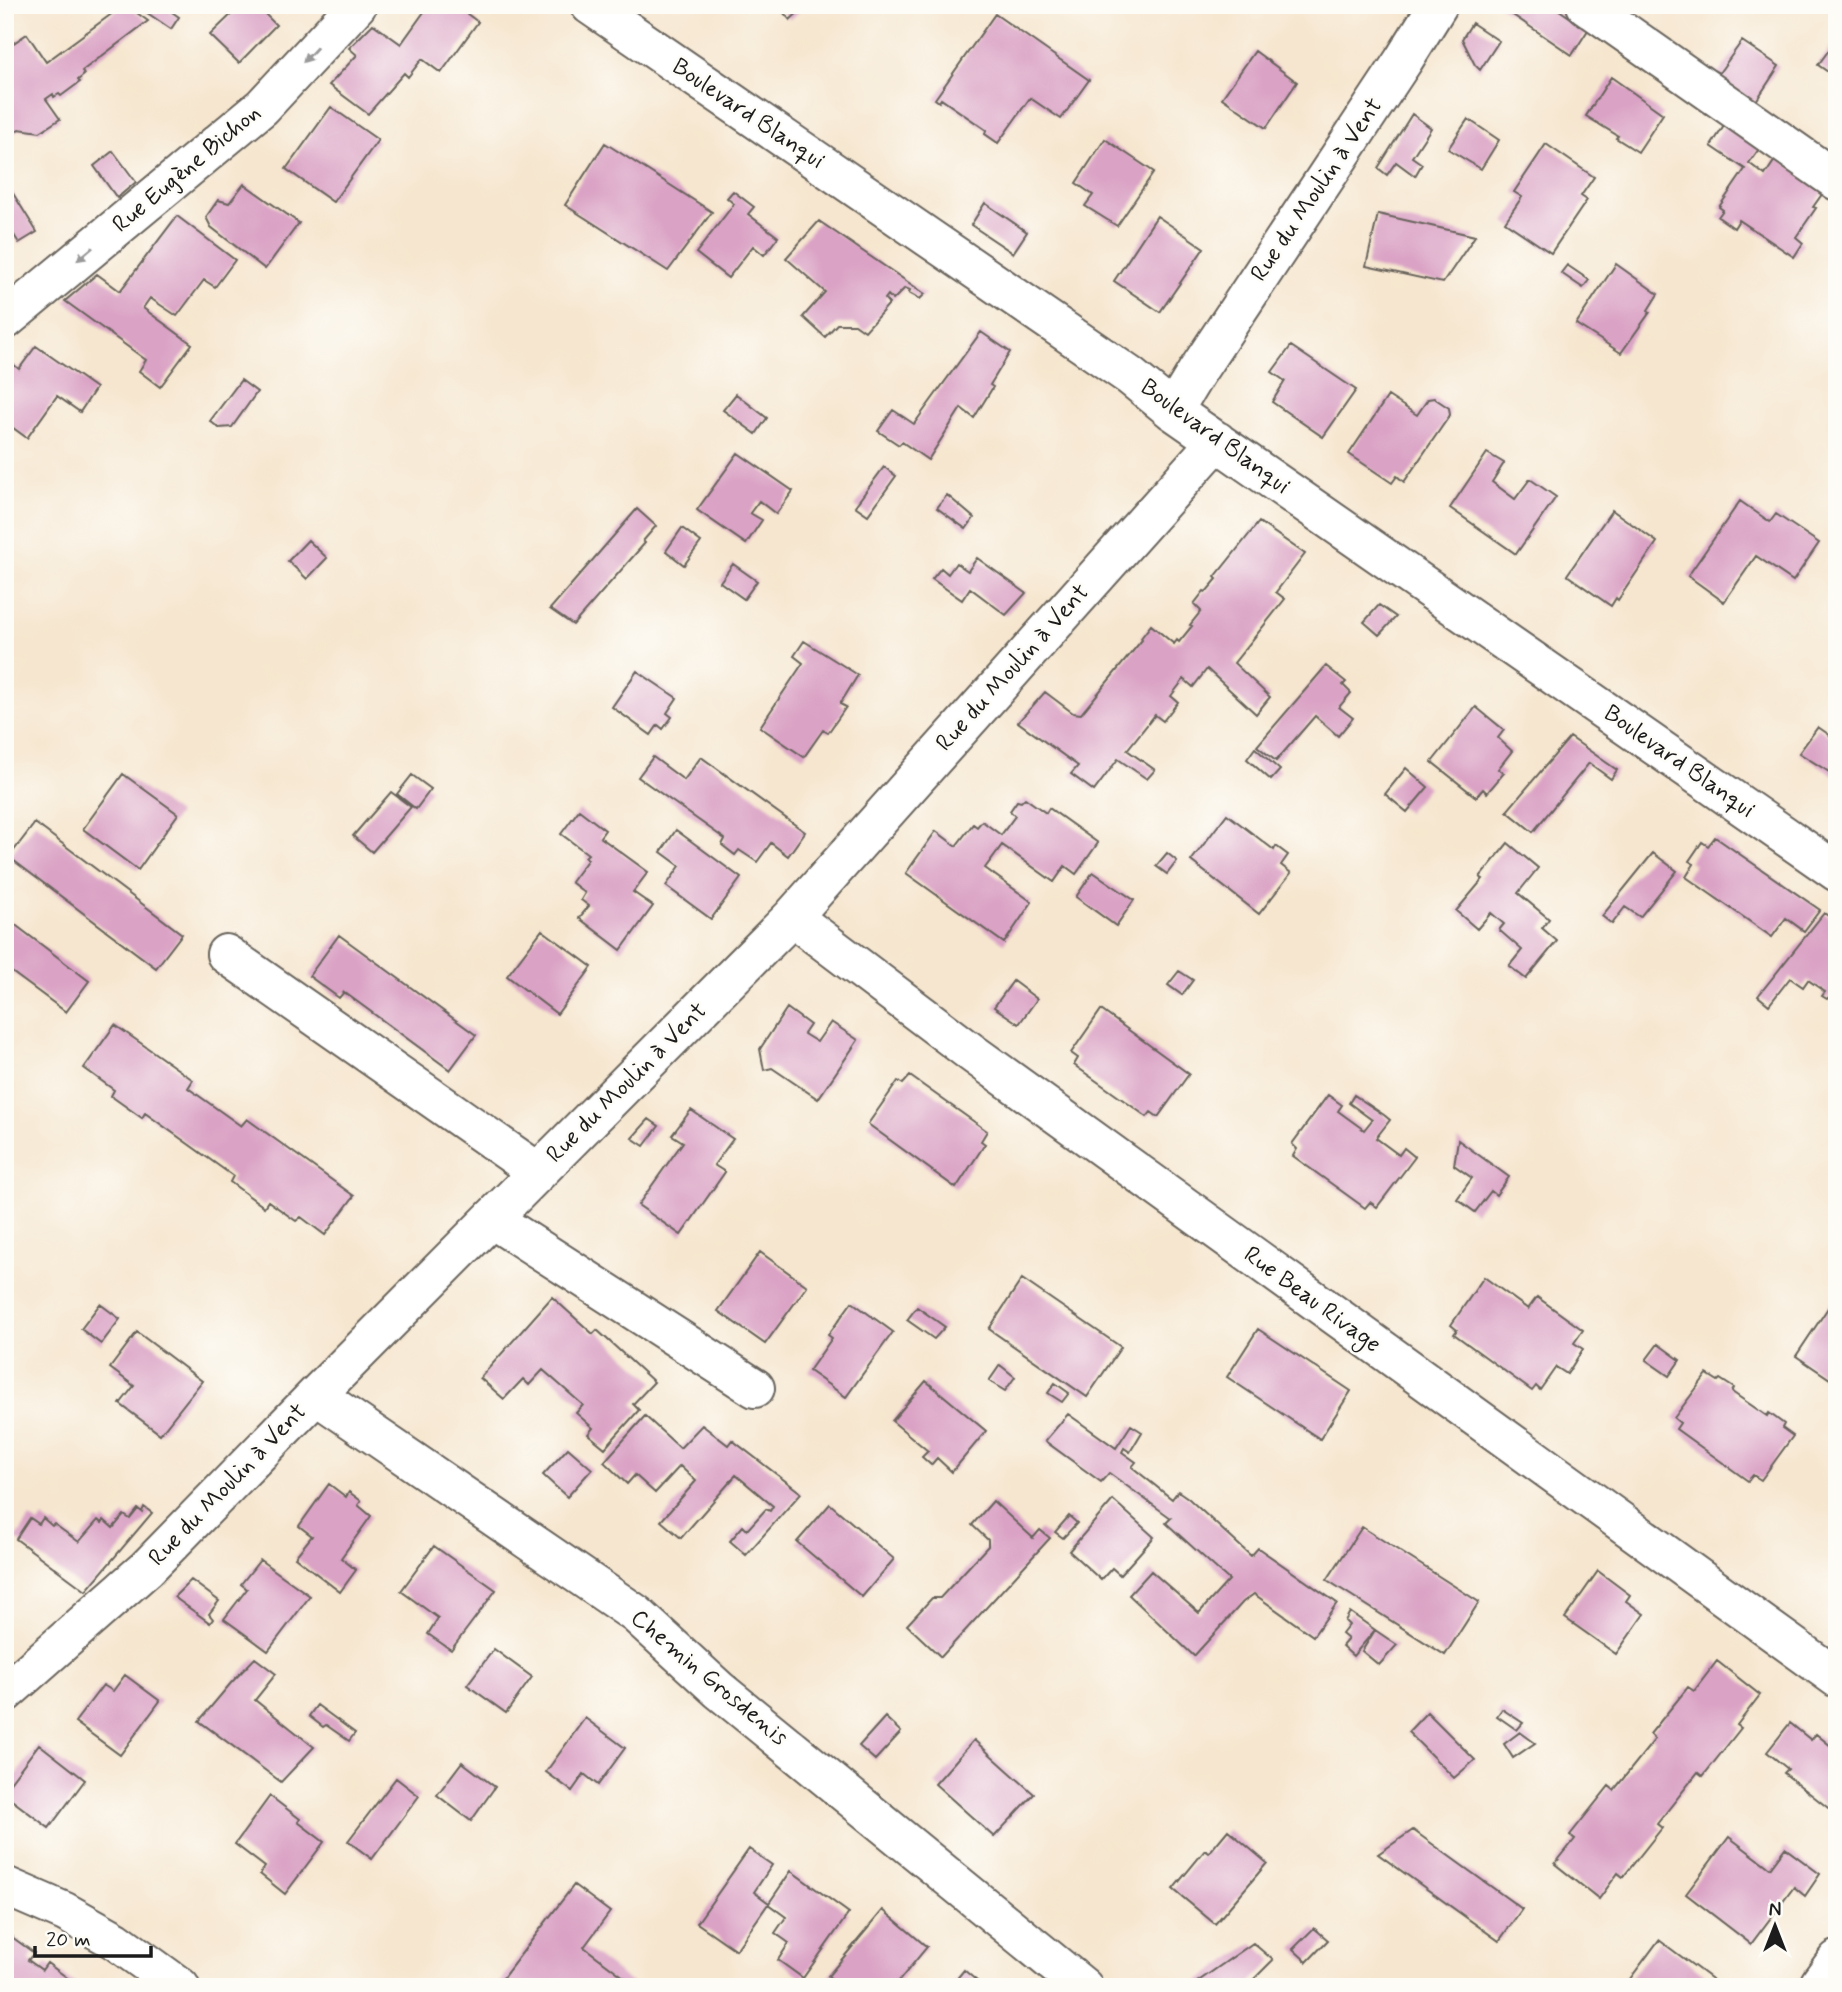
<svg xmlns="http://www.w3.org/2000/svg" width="1842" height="1992" font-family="Mynerve,sans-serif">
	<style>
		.building { fill: #daa2c5 }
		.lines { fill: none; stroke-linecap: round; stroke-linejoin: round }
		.minor-casing { stroke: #68635b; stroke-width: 42 }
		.minor { stroke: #fff; stroke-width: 38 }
		.oneway { fill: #999 }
		.labels { text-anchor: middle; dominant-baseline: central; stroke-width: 5; stroke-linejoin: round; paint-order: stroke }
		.street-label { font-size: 24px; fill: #1c1c1c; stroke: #fdfcf7 }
	</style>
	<rect width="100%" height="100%" fill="#fdfcf7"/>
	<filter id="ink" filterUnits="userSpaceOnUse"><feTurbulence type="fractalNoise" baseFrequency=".0143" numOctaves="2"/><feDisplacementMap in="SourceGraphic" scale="14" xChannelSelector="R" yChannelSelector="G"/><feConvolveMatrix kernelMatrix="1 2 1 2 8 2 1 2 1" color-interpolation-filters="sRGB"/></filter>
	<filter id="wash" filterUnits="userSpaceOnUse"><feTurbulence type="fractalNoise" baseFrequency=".00686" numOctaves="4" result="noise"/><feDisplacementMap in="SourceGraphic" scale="28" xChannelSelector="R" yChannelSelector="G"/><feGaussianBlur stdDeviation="1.57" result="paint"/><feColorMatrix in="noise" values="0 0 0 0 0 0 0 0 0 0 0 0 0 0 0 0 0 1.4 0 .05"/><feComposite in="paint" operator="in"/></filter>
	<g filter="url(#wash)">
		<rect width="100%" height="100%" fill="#f6e6cf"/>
		<g id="blocks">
			<path class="building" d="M111,5h15l22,16 -66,50 2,4 -6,5 2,2 -19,14 -2,-2 -5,3 -1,-3 -7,5 14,20 -20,13 -21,-3 -6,5 -8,-12v-73l22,-15 19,28 71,-52z
				M146,5h16l17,12 -8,12 -28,-19z
				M241,5h15l20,20 -37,38 -29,-28z
				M429,5h26l23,17 -37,51 -19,-14 -14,18 -4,-4 -36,41 -39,-29 28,-30 -8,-7 24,-24 28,20z
				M777,5h29l-16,15z
				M1498,5h54l36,25 -16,25z
				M995,14l94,66 -28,39 -31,-21 -32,45 -13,-9 1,-4 -45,-31 -2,3 -4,-3z
				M1472,23l27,18 -19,29 -5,-5 -13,-26z
				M1837,39v39l-19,-13z
				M1742,41l37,25 -27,41 -45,-30 6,-7 6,3z
				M1255,51l42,31 -31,46 -44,-30z
				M1611,77l52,37 -25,38 -22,-14 2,-2 -32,-20z
				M331,107l47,33 -45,62 -47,-33z
				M1412,114l19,14 -19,29 10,7 -7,12 -19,-14 -9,13 -9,-7z
				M1468,119l31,21 -18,29 -33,-20z
				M1726,123l35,23 -12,17 16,12 12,-18 48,33 -12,17 3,1 -20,29 7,6 -9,14 -55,-37 -5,8 -16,-11 5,-7 -4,-3 26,-38 -34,-23z
				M1105,139l49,33 -37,54 -32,-20 8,-11 -17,-12z
				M605,143l107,69 -44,59 -103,-66z
				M1546,144l48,33 -13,19 6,4 -36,53 -46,-31 17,-25 -8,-5z
				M113,151l23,31 -19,16 -23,-32z
				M244,184l55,39 -34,46 -54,-42 -5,-10 12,-17 11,3z
				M5,186l4,1 28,45 -18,11 -14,-22z
				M733,191l21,16 -6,7 30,23 -14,18 -11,-9 -25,32 -32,-25 38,-49 -7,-6z
				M985,203l42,29 -14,21 -42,-28z
				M1378,214l97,22 -32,47 -77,-17z
				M177,216l58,44 -20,27 -11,-7 -27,36 -27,-18 -7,10 49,36 -32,43 -21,-16 7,-11 -81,-59 32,-27 23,17z
				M1157,216l47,32 -44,64 -46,-31z
				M819,221l42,29 64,44 -5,5 -11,-6 1,-3 -5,-2 -12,12 -5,-5 -3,4 4,5 -24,27 -10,-7h-18l-12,13 -22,-20 22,-25 -39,-34z
				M1616,264l42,30 -10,16 2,2 -29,41 -45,-29z
				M1567,265l22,15 -6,8 -22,-15z
				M981,332l29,20 -20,33 3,2 -19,31 -13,-10 -33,52 -26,-18 -3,3 -21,-14 15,-21 21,14z
				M36,346l60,42 -16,24 -23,-16 -30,42 -22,-16v-44l9,-13 5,4z
				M1291,346l65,44 -33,47 -51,-35 13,-21 -13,-9z
				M241,380l16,12 -25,35 -13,1 -9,-7z
				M736,394l31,24 -11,16 -33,-24z
				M1388,396l29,19 11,-16 6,-1 15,10 1,7 -46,67 -7,-6 -5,7 -43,-29z
				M738,453l55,38 -17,23 -17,-13 -9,12 12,7 -16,24 -49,-34z
				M1487,453l17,10 -12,19 23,17 15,-20 26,18 -40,57 -66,-46z
				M884,467l12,9 -28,39 -13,-9z
				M947,495l27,23 -8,11 -29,-21z
				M1740,501l30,21 6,-8 43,29 -26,38 -37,-25 -32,46 -36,-26z
				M637,509l19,17 -13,15 2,2 -72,82 -23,-16z
				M1612,510l45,32 -39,58 -2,-2 -5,8 -44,-31z
				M1259,522l46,32 -29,38 9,7 -51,64 36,34 -14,17 -49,-45 -14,18 -9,-8 -13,17 7,6 -15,19 -8,-6 -28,35 28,20 -8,9 -29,-20 -24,32 -23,-17 7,-8 -60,-44 27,-30 28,21 8,1 61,-74 -1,-2 10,-13 23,19 3,-4 2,2 13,-16 -2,-1 11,-14 -7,-7 10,-13 2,1 11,-13 -2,-2z
				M682,528l19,14 -17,23 -18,-14z
				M308,540l19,18 -20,21 -19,-18z
				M977,558l49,35 -20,22 -36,-27 -8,12 -30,-21 9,-11 7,6 8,-11 12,8z
				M733,564l24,17 -13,18 -24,-17z
				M1379,605l17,12 -17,18 -15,-13z
				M804,641l54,34 -18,29 6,3 -18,26 -5,-3 -19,27 -44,-30 43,-64 -9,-7z
				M1326,666l20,16 -3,3 8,8 -12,14 14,11 -15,18 -23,-20 -39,45 -19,-15z
				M637,671l40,27 -10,15 5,4 -9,12 -5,-4 -7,10 -39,-28z
				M1476,707l28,23 -6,8 14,13 -14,18 6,4 -17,20 -4,-4 -7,8 -44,-35z
				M1818,727l13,9 6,-7v48l-38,-24z
				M1570,737l47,33 -6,9 -22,-16 -56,69 -26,-21z
				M1255,748l25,22 -9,10 -24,-21z
				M653,757l31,23 17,-23 104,75 -17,24 -17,-13 -14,19 -18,-12 -4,5 -13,-10 3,-6 -87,-62z
				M1406,768l22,19 -21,25 -22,-18z
				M123,774l55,40 -40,56 -55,-41z
				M412,775l19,14 -15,20 -19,-15z
				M391,792l20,15 -39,45 -19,-16z
				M1025,798l21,15 3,-5 49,35 -22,31 -11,-8 -11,16 -52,-37 -17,23 47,34 -28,41 -98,-70 30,-42 20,15 17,-22 4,3 5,-6 19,14 14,-19 -5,-5 7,-10 4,1z
				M579,810l26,20 -5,7 48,35 -15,20 20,14 -32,44 -42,-32 10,-12 -8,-6 4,-7 -14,-11 17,-23 -3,-2 3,-3 -27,-20z
				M1227,814l47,36 2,-4 12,9 -7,10 10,8 -32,41 -68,-53z
				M35,823l147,111 -26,34 -147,-111z
				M676,830l65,48 -30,41 -45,-33 14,-20 -19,-14z
				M1715,837l105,73 -16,21 -18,-13 -14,19 -86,-60 8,-13 -5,-3 13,-19 6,4z
				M1508,843l30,25 -20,25 31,26 -7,9 15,13 -31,38 -17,-13 13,-16 -23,-20 5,-6 -13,-11 -14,16 -21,-18 27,-32 -3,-2z
				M1167,853l10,8 -10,13 -11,-8z
				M1653,853l24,18 -37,46 -15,-10 -13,17 -10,-8z
				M1093,872l41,28 -18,26 -40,-29z
				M1824,913l13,9v68l-5,7 -2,-1 -3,3 -5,-3 3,-4 -17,-12 -5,7 -13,-9 -21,27 -11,-9z
				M5,917l84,64 -23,31 -61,-45z
				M542,930l50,37 -35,47 -50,-38z
				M339,935l137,100 -26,35 -106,-78 -5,6 -30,-22z
				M1179,971l14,9 -11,15 -14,-10z
				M1013,981l24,18 -18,25 -25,-17z
				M787,1008l23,17 -6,9 13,8 14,-20 27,18 -40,59 -46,-31 -8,2 -4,-21z
				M1101,1010l88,64 -31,43 -7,-5 -4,5 -73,-52 4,-7 -7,-5z
				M115,1025l78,55 -5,8 53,38 6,-7 107,77 -29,39 -24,-18 -5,4 -28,-20 -4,6 -34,-25 3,-6 -88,-63 -3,5 -31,-22 3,-6 -30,-22z
				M910,1076l77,55 -6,10 4,3 -29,44 -88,-64 30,-43 5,3z
				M1328,1095l14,10 -4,6 26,19 8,-10 -23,-17 5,-8 30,20 6,5 -14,18 23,17 5,-7 11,9 -38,50 -7,-5 -5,6 -72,-52 4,-7 -5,-5z
				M691,1110l42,29 -19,26 11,7 -44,63 -43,-30 45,-63 -11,-7z
				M649,1119l10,7 -15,20 -12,-8z
				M1458,1140l51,37 -13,18 -5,-4 -16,21 -18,-13 15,-21 -18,-13z
				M760,1252l47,34 -42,58 -47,-33z
				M1484,1277l44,32 9,-12 46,33 -9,13 9,6 -16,25 -11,-7 -16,23 -4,-4 -4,5 -78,-57 3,-4 -6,-5z
				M1022,1279l99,68 -34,50 -98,-68z
				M552,1297l41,37 4,-4 57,52 -21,22 6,6 -34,38 -17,-14 5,-6 -17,-15 7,-8 -40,-35 -14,15 -6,-6 -19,20 -24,-21z
				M1834,1299l3,2v68l-7,10 -34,-23z
				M852,1302l41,30 -47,65 -37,-26 23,-33 -4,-3z
				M100,1304l20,15 -19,25 -20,-15z
				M917,1307l28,20 -11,12 -27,-19z
				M1258,1329l93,62 -31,48 -93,-62z
				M137,1332l65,49 -42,53 -40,-30 14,-18 -24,-18z
				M1658,1344l22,16 -11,16 -23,-16z
				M1000,1365l15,12 -10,14 -16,-10z
				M1707,1374l11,7 2,-2 14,9 -2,4 35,24 2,-3 15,11 -2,4 11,8 -32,44 -8,-5 -5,6 -72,-52 4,-6 -6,-5z
				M926,1381l60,50 -34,41 -15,-14 -6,7 -9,-8 6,-6 -36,-30z
				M1055,1383l14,10 -7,9 -14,-9z
				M1068,1414l48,34 15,-23 11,7 -12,20 -6,-4 -2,4 14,10 -4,5 40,32 6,-8 10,7 63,58 7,-8 79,55 -24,33 -59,-42 -11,8 -49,54 -65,-61 22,-24 48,42 30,-33 -63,-57 5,-5 -62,-45 -8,9 -56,-41z
				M645,1416l35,32 22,-23 26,20 4,-5 69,53 -55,62 -16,-14 13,-15 4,4 19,-21 4,2 3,-5 -37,-31 -55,63 -20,-17 35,-40 -16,-15 -25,27 -20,-18 -8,9 -23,-22z
				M568,1448l24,21 -25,28 -24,-22z
				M329,1484l17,13 3,-5 12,9 -3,4 13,11 -30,42 15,12 -16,22 -45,-35 17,-21 -13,-10z
				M1113,1500l41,37 -34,38 -8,-7 -11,12 -32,-29z
				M993,1501l40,37 7,-8 10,8 -109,119 -34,-32 25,-27h8l48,-52v-6l-16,-15z
				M830,1504l64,55 -32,38 -65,-55z
				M144,1507l8,6 -66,78 -70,-52 14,-21 9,6 4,-6 9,8 2,-2 25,18 19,-22 4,3 2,-3 9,8 11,-13 6,4 8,-10 4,3z
				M1069,1516l8,7 -14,15 -8,-6z
				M1362,1527l117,75 -34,53 -118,-75z
				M434,1546l62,44 -45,60 -23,-16 10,-16 -37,-27z
				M260,1560l50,36 -42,55 -44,-32 23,-30 -6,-5z
				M1598,1571l32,24 -4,6 18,13 -28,40 -51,-36z
				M191,1580l28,21 -10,13 4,5 -3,4 -36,-26z
				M1350,1612l25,18 -22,26 -11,-10 6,-7 -6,-5 7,-9 -4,-4z
				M1375,1630l22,15 -18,20 -17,-14z
				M494,1649l38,28 -26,36 -39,-28z
				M255,1658l21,16 -21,26 59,47 -33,35 -82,-61 32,-38z
				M1717,1661l43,34 -23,30 4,3 -38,48 -5,-4 -41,52 5,4 -39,49 -5,-4 -19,26 -44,-35 20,-25 -5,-4 39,-49 5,4 41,-51 -5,-5 38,-47 6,4z
				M125,1675l35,26 -40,54 -45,-33 28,-37 10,6z
				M317,1705l38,28 -6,8 -23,-16 -3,2 -14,-11z
				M1502,1709l21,14 -6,7 -20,-14z
				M1427,1712l48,48 -21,18 -46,-46z
				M885,1717l16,15 -26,28 -16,-14z
				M585,1718l40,30 -27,37 -14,-11 -12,17 -26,-19z
				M1790,1723l21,17 5,-6 21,17v64l-53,-42 4,-4 -21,-17z
				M1520,1732l15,11 -22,15 -9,-14z
				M974,1740l60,54 -40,43 -59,-53z
				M39,1744l46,36 -36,48 -44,-33v-6z
				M462,1762l33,25 -24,34 -34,-26z
				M396,1778l23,18 -47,63 -24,-18z
				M270,1796l30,23 -2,3 26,20 -39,52 -25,-20 5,-7 -30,-23z
				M1228,1830l39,33 -52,61 -42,-35 32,-39 4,3z
				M1413,1830l109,79 -23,32 -121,-87z
				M1729,1837l41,31 15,-20 35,26 -15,22 -11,-9 -43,57 -65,-50z
				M749,1849l23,16 -18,27 15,11 22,-32 58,42 -46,65 -25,-18 11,-17 -14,-10 11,-16 -18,-13 -32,46 -39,-27z
				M574,1885l36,27 -26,35 53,40h-141z
				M883,1910l44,37 -33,40h-53l-13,-11z
				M1314,1928l14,12 -21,22 -14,-13z
				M5,1932l29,21 -6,7 14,10 5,-7 30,22 -1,2h-71z
				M1659,1940l63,47h-98z
				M1253,1943l20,17 -27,27h-56z
				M964,1970l20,17h-34z"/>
		</g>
	</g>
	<g filter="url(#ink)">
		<use href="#blocks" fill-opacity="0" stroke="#68635b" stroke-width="2"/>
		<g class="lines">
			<g class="minor-casing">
				<path id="minor" d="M590,5l540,371 43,35 664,461
					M1586,5l251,176
					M5,320l257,-213 95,-102
					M1173,411l23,-38 207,-312 35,-56
					M792,917l180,136 865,625
					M226,954l312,218
					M492,1219l263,169
					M316,1395l320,219 83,76 364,297
					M5,1693l142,-125 169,-173 476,-478 425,-476
					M5,1886l60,26 50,28 65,47
					M1820,1983l17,-23"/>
			</g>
			<use href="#minor" class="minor"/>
		</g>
		<defs><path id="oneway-solid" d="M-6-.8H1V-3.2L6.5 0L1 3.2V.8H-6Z" transform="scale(1.75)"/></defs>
		<g class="oneway">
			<use href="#oneway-solid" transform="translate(310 55) rotate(133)"/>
			<use href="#oneway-solid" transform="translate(85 254) rotate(140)"/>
		</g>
	</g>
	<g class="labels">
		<g class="street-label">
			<text transform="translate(748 114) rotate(34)">Boulevard Blanqui</text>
			<text transform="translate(187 169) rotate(-40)">Rue Eugène Bichon</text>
			<text transform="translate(1317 190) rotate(-56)">Rue du Moulin à Vent</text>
			<text transform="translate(1215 437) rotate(36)">Boulevard Blanqui</text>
			<text transform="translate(1013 668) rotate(-48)">Rue du Moulin à Vent</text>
			<text transform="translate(1679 762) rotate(35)">Boulevard Blanqui</text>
			<text transform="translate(627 1083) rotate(-45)">Rue du Moulin à Vent</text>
			<text transform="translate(1312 1300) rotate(36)">Rue Beau Rivage</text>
			<text transform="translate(228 1485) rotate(-46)">Rue du Moulin à Vent</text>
			<text transform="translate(709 1678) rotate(40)">Chemin Grosdenis</text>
		</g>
	</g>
	<rect width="1842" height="1992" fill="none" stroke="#fdfcf7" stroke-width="28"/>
	<g transform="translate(1775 1926)" stroke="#fdfcf7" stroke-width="5" paint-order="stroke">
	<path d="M0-5L12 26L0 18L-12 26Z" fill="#1c1c1c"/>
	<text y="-10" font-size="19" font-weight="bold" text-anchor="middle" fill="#1c1c1c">N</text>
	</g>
	<path d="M35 1946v10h116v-10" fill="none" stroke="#1c1c1c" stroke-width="3.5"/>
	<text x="46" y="1946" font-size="21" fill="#1c1c1c" stroke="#fdfcf7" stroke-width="5" paint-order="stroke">20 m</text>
</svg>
